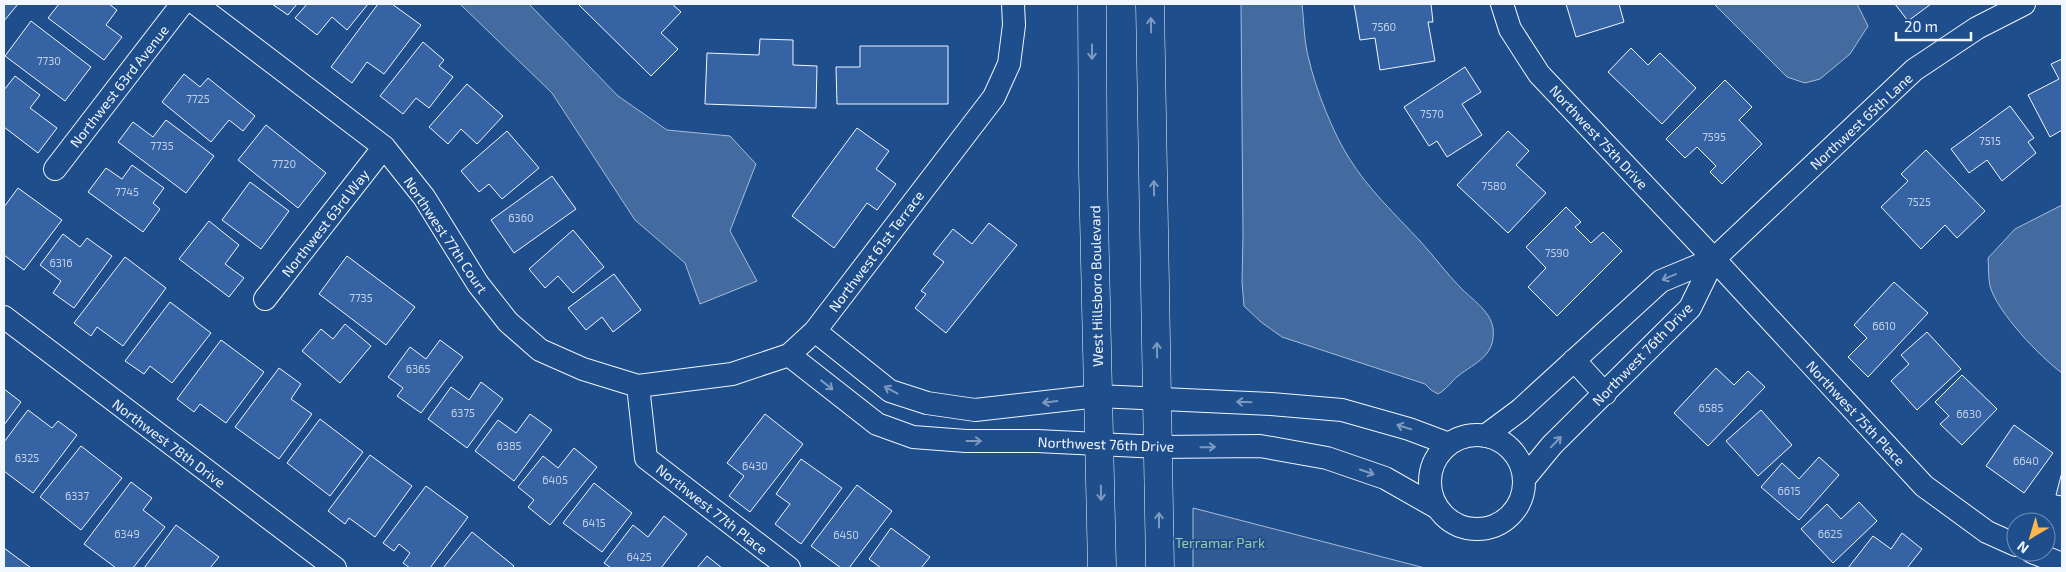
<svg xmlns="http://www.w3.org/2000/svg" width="2066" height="572" font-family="'Exo 2',sans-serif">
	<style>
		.built { fill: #305b95; stroke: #a8bbd7 }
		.water { fill: #446ba0; stroke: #a8bbd7 }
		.building { fill: #3563a3; stroke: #f2f6ff }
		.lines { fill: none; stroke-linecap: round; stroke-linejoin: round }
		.minor-casing { stroke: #f2f6ff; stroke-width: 24 }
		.tertiary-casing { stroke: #f2f6ff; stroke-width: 29 }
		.minor { stroke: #1f4e8c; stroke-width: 22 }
		.tertiary { stroke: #1f4e8c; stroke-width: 28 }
		.oneway { stroke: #7e9ac0 }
		.labels { text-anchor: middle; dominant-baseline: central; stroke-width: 4; stroke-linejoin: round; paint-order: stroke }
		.number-label { font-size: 11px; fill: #c3d1e8 }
		.street-label { font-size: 14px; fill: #f2f6ff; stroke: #1f4e8c }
		.park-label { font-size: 14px; fill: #97c8a6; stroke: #1f4e8c }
	</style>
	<rect width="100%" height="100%" fill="#1f4e8c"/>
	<path class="built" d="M1193,508l232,60h-232z"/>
	<path class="water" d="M460,4h69l89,92 49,34 63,6 26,28 -26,67 27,50 -57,23 -15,-41 -50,-43 -83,-127z
		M1241,4h61c2,18 2,38 7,56 7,30 24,73 40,98 19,31 47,57 71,83 14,15 26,32 40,46 11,12 30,23 33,41 3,28 -17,34 -35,48 -7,6 -11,13 -20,18l-7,-4 -6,-6 -143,-47 -21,-15 -17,-16 -2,-24 1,-47z
		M1714,4h143l11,22 -18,28 -30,25 -15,4 -18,-6z
		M2062,205v168c-22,-16 -65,-61 -72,-87 -2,-9 -1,-19 -2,-28l27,-29z"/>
	<path class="building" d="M4,4h14l-14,17z
		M59,4h50l8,6 -11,15 16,12 -18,23 -56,-42z
		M272,4h25l-9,11z
		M307,4h61l-21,26 -15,-13 -15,18 -22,-17z
		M378,4h14l29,21 -37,49 -17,-12 -15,21 -21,-16z
		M578,4h94l9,8 -20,21 17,16 -27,27z
		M1354,4h77l2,18h-5l7,39 -55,9 -5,-32 -15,2z
		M1566,4h53l5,18 -48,15z
		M1895,4h36l-23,17z
		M31,21l60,46 -26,34 -60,-45z
		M760,39l33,1v25l24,1 -1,42 -111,-4 2,-51 52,2z
		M423,42l21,18 -5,6 14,11 -24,31 -13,-10 -13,16 -23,-18z
		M860,46h88v58h-111l-1,-37h24z
		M1631,48l17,17 12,-12 36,35 -34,36 -54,-52z
		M2062,59v71l-12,7 -22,-42 31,-16 -8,-15z
		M1465,67l16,25 -19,12 20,31 -35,22 -10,-16 -8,5 -25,-39z
		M184,74l16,13 8,-9 47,38 -12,15 -14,-11 -18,22 -49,-40z
		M15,76l25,19 -10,13 27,20 -19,25 -34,-26v-37z
		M1725,80l27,27 -13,13 23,24 -40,40 -12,-12 6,-6 -19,-19 -12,11 -19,-19z
		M467,84l36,32 -26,28 -16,-15 -13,15 -19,-17z
		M2010,106l24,32 -6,4 8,11 -34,28 -15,-21 -18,13 -18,-24z
		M166,120l48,36 -28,37 -68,-51 15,-20 20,15z
		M266,125l60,48 -28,35 -60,-48z
		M857,128l32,23 -13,18 20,15 -19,26 -10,-7 -33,45 -42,-32z
		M507,131l32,37 -37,31 -13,-15 -10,8 -18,-21z
		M1508,131l21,20 -13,14 30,28 -38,40 -51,-48z
		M1926,150l59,61 -28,27 -12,-13 -24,24 -40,-42 27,-26 -7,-7z
		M132,165l32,23 -11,15 7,6 -17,23 -55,-40 18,-24 16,11z
		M552,176l24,33 -62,44 -23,-33z
		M250,182l39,29 -28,38 -39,-29z
		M18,188l44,32 -38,50 -20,-15v-48z
		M1566,207l15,15 -6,5 16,16 12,-11 19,19 -65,65 -29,-29 18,-19 -20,-21z
		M209,221l30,24 -14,19 19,14 -15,19 -50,-38z
		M989,223l28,22 -71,88 -31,-25 11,-14 -5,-3 23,-29 -11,-8 20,-25 19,15z
		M573,230l31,37 -31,26 -15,-17 -13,12 -16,-19z
		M63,234l17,13 7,-9 25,18 -38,52 -21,-15 8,-12 -21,-16z
		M347,256l68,51 -29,38 -67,-51z
		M125,257l41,31 -43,58 -26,-19 -6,9 -17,-13z
		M614,274l27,36 -28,22 -11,-15 -16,13 -18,-22z
		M1894,282l34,31 -60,64 -20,-20 19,-19 -13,-13z
		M170,302l41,31 -39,50 -22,-17 -6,8 -19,-13z
		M345,324l26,22 -31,37 -38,-32 19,-22 12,10z
		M1927,332l34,37 -44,41 -26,-29 18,-17 -8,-9z
		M221,340l43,32 -38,51 -26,-19 -6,8 -17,-13z
		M440,340l23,17 -42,56 -24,-17 6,-8 -15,-11 22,-30 16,12z
		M279,368l22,16 -10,15 21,15 -33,45 -44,-32z
		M1716,368l18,17 14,-14 17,16 -57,59 -34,-33z
		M1962,375l35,34 -35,36 -22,-21 9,-8 -14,-14z
		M481,382l22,17 -36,49 -39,-29 23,-32 18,13z
		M4,389l17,13 -17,23z
		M28,410l24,18 6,-7 19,14 -44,58 -29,-22v-29z
		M1761,410l31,35 -34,31 -32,-35z
		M530,414l22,16 -38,51 -39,-30 23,-31 18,13z
		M765,414l38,30 -53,68 -21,-16 15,-20 -17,-13z
		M320,419l43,33 -33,44 -43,-33z
		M2014,425l39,28 -29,40 -38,-27z
		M81,446l41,32 -41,52 -41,-33z
		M574,448l23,19 -47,58 -22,-18 6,-7 -16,-13 25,-31 15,12z
		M370,455l42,31 -37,51 -26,-19 -4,6 -17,-13z
		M1819,457l20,18 -40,45 -38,-33 21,-24 17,16z
		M801,459l41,29 -41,56 -26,-20 15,-20 -14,-10z
		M2062,472v24l-6,-1z
		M131,482l21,16 -9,12 22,17 -32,41h-17l-32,-24z
		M594,483l38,30 -30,39 -39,-29z
		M857,485l35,26 -43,57h-8l-30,-22z
		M426,486l42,31 -38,51h-20l-7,-5 7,-10 -11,-9 -5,7 -11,-8z
		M1859,502l18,19 -44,42 -32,-34 26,-25 14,15z
		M664,516l23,18 -26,34h-50l-7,-5 29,-38 15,12z
		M176,525l43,32 -9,11h-66z
		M891,528l39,29 -9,11h-40l-12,-9z
		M472,532l42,34 -2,2h-69z
		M1902,533l20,16 -15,19h-59l25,-32 18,13z
		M4,548l27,20h-27z
		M707,556l15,12h-25z"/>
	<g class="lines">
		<g class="minor-casing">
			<path id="minor" d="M196,4l188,143 40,50 54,87 30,38 32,28 43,19 55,17 94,-12 57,-19 26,-24 179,-234 15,-33 5,-39 -1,-21
				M1502,4l8,25 29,45 175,185 210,227 63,46 29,13
				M55,169l127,-165
				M265,299l119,-152
				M4,317l331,251
				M815,331l75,60 37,12 48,7 123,-14 173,8 71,6 67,19 40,15
				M789,355l88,69 36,13 53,4h71l122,6 101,-1 67,12 58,20 51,29
				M1574,360l31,34
				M638,386l8,72 143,110
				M1430 482a47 47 0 1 1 94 0a47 47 0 1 1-94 0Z
				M1485,436l35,-26 141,-129 53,-22 200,-189 63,-42 47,-24
				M1524,479l28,-34 138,-137 24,-49
				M2032,552l30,12"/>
		</g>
		<g class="tertiary-casing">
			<path id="tertiary" d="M1092,4l1,168 9,396
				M1150,4l10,564"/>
		</g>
		<use href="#minor" class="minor"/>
		<use href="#tertiary" class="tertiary"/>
	</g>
	<defs><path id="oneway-shaft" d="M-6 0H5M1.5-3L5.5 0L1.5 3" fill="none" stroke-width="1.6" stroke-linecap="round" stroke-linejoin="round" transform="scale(1.25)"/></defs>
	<g class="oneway">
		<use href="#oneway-shaft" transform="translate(1151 25) rotate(-91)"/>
		<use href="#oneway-shaft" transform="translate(1092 52) rotate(90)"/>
		<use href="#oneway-shaft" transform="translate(1154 188) rotate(-91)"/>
		<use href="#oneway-shaft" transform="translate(1669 277) rotate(157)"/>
		<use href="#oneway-shaft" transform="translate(1157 350) rotate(-91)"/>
		<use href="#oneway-shaft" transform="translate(827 385) rotate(38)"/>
		<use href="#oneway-shaft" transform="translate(891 390) rotate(-152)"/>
		<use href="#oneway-shaft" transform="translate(1050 402) rotate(173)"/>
		<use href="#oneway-shaft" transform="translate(1244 402) rotate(-178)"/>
		<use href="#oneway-shaft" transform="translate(1404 427) rotate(-163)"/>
		<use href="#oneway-shaft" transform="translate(974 441)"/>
		<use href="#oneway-shaft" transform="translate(1556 442) rotate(-46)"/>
		<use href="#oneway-shaft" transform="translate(1208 447) rotate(-1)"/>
		<use href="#oneway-shaft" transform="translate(1367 472) rotate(19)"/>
		<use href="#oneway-shaft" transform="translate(1101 493) rotate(89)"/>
		<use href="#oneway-shaft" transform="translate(1159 520) rotate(-90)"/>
	</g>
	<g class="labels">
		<g class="number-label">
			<text x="1384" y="26">7560</text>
			<text x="49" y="60">7730</text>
			<text x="198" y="98">7725</text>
			<text x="1432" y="113">7570</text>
			<text x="1714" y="136">7595</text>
			<text x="1990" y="140">7515</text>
			<text x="162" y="145">7735</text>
			<text x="284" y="163">7720</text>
			<text x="1494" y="185">7580</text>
			<text x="127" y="191">7745</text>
			<text x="1919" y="201">7525</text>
			<text x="521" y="217">6360</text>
			<text x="1557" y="252">7590</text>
			<text x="61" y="262">6316</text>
			<text x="361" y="297">7735</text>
			<text x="1884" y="325">6610</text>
			<text x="418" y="368">6365</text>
			<text x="1711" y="407">6585</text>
			<text x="463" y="412">6375</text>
			<text x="1969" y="413">6630</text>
			<text x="509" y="445">6385</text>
			<text x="27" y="457">6325</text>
			<text x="2026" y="460">6640</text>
			<text x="755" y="465">6430</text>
			<text x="555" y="479">6405</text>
			<text x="1789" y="490">6615</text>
			<text x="77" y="495">6337</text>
			<text x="594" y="522">6415</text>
			<text x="127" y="533">6349</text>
			<text x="1830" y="533">6625</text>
			<text x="846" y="534">6450</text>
			<text x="639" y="556">6425</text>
		</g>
		<g class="street-label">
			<text transform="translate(119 86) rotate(-52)">Northwest 63rd Avenue</text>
			<text transform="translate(1861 121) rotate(-43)">Northwest 65th Lane</text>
			<text transform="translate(1599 137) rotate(47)">Northwest 75th Drive</text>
			<text transform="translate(325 223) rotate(-52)">Northwest 63rd Way</text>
			<text transform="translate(446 235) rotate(56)">Northwest 77th Court</text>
			<text transform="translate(876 251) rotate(-53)">Northwest 61st Terrace</text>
			<text transform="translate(1096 286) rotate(-91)">West Hillsboro Boulevard</text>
			<text transform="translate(1642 354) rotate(-46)">Northwest 76th Drive</text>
			<text transform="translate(1856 413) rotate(47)">Northwest 75th Place</text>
			<text transform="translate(169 443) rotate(37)">Northwest 78th Drive</text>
			<text transform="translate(1106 444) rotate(2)">Northwest 76th Drive</text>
			<text transform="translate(712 509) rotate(38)">Northwest 77th Place</text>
		</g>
		<g class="park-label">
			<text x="1220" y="542">Terramar Park</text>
		</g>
	</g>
	<rect width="2066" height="572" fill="none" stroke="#f2f6ff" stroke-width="10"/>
	<g transform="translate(2031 537) rotate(218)"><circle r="24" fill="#1f4e8c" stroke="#7391ba"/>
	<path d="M0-4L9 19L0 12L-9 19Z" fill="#ffb74d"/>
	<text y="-8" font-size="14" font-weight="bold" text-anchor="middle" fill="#f2f6ff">N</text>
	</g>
	<path d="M1896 32v8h75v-8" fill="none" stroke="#f2f6ff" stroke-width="2.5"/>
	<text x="1904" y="32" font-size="15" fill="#f2f6ff" stroke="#1f4e8c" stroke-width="4" paint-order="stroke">20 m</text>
</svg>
